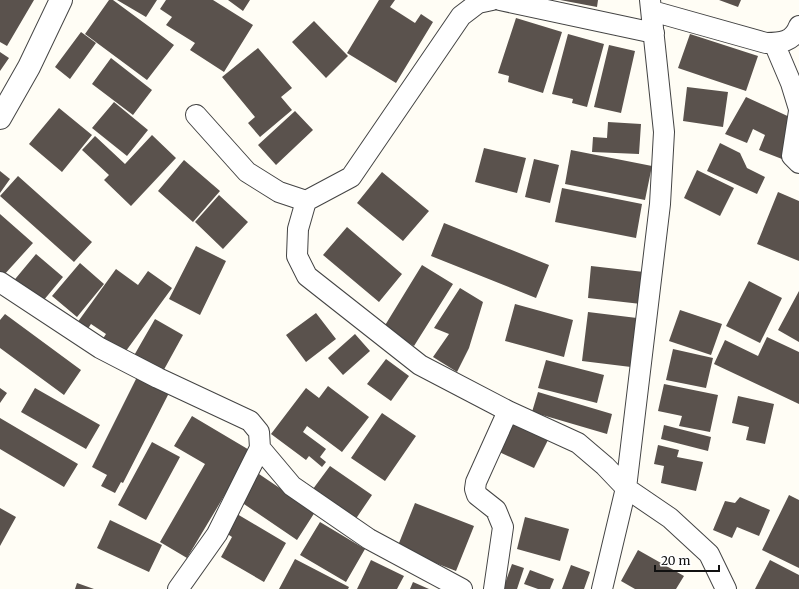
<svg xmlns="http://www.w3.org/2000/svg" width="799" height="589" font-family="Merriweather,serif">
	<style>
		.building { fill: #5a524d }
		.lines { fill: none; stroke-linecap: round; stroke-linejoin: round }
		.minor-casing { stroke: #444; stroke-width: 22 }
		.tertiary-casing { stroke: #444; stroke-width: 24 }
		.minor { stroke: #fff; stroke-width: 20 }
		.tertiary { stroke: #fff; stroke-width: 22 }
	</style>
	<rect width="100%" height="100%" fill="#fffdf5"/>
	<path class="building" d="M0,0h34l-27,46 -7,-4z
		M109,0h4l61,45 -27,35 -62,-46z
		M117,0h40l-11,17z
		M166,0h47l40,25 -29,47 -34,-22 5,-7 -29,-18 6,-8 -12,-8z
		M228,0h22l-7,11z
		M379,0h16l-5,7 25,16 6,-9 12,8 -37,61 -49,-30z
		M560,0h38l-1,7z
		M719,0h22l-3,7z
		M516,18l46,14 -19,61 -35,-11 1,-6 -11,-3z
		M314,21l34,35 -22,22 -34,-36z
		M81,32l15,11 -26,36 -15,-12z
		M568,34l36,10 -17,63 -15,-4 1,-4 -21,-5z
		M690,34l68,22 -12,35 -68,-23z
		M609,45l26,6 -14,62 -27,-6z
		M258,48l34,40 -11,9 11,13 -32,27 -12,-14 7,-6 -33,-40z
		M0,52l9,6 -9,13z
		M111,58l41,32 -19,25 -41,-31z
		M687,87l41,5 -5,35 -40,-6z
		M746,97l48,22 -12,40 -23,-9 6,-15 -12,-6 -6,14 -22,-9z
		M114,102l34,28 -21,26 -35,-28z
		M59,108l33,27 -30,37 -33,-28z
		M295,111l18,19 -37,35 -18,-20z
		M608,122l33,2 -2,30 -47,-2 1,-15 14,1z
		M152,135l24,23 -45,48 -27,-26 5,-5 -27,-25 13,-14 30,28z
		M720,143l20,10 7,15 18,9 -8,17 -50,-23z
		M484,148l42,10 -9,35 -42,-11z
		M571,150l81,16 -7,34 -80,-16z
		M534,159l25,6 -9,38 -25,-6z
		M184,160l36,31 -27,31 -35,-31z
		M697,170l37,18 -14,28 -36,-18z
		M0,171l10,8 -10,14z
		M382,172l47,39 -26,30 -46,-38z
		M18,176l74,66 -18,20 -74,-66z
		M562,188l80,16 -6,34 -81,-16z
		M778,192l21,9v60l-42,-17z
		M219,195l29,27 -25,27 -28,-27z
		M0,214l33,29 -30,33 -3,-3z
		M444,223l105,42 -13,33 -105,-42z
		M347,227l55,47 -23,28 -56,-47z
		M196,246l30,15 -26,54 -31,-16z
		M36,254l27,23 -25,30 -27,-23z
		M80,263l24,21 -27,33 -25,-21z
		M422,265l31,19 -39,62 -30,-19z
		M591,266l53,6 -3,32 -53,-6z
		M116,269l22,16 10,-14 24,17 -49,67 -21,-15 4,-6 -15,-10 -4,6 -10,-7z
		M749,281l33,17 -22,45 -34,-17z
		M460,288l23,14 -14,46 -12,24 -24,-15 16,-23 -15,-6z
		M799,291v51l-21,-12z
		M515,304l58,16 -9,37 -59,-16z
		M680,310l42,14 -11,31 -42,-14z
		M588,312l49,6 -6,49 -49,-6z
		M316,313l20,26 -30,23 -20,-27z
		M5,314l76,56 -17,25 -64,-47v-28z
		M155,319l28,16 -22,40 -29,-16z
		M355,334l15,17 -27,24 -15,-17z
		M767,337l32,15v52l-85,-40 11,-24 33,16z
		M673,349l40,9 -7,30 -40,-8z
		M386,359l23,17 -18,25 -24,-17z
		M546,360l58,15 -7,28 -59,-15z
		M137,377l32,16 -46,90 -2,-1 -6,11 -14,-7 6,-11 -15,-8z
		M664,384l54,11 -8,37 -31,-6 3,-10 -24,-5z
		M328,386l41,31 -27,35 -35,-26 -4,6 23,17 -6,8 6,5 -4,5 -13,-11 -3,4 -35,-26 35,-46 13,10z
		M0,388l7,5 -7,10z
		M35,388l65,37 -14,24 -65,-37z
		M538,392l74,22 -5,20 -75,-22z
		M738,396l36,8 -9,40 -19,-4 3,-13 -17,-4z
		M382,413l34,23 -31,45 -34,-23z
		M192,416l59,35 -64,107 -27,-16 45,-78 -31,-18z
		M0,418l78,46 -14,23 -64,-38z
		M512,418l38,18 -16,32 -37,-17z
		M664,425l47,12 -3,14 -47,-12z
		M152,442l28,15 -34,63 -28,-15z
		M658,445l21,5 -2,7 26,5 -7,29 -35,-8 3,-17 -10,-2z
		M330,466l42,29 -19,28 -43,-30z
		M259,474l56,38 -18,28 -56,-38z
		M789,495l10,5v68l-37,-18z
		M740,497l30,13 -11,26 -22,-9 -5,11 -19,-8 12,-29 10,2z
		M415,503l59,23 -18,45 -59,-23z
		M0,508l16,9 -16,29z
		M237,514l49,29 -22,39 -43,-25 11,-20 -6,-4z
		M525,517l44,12 -9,32 -43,-12z
		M110,520l52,25 -13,27 -52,-24z
		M320,522l45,27 -19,33 -46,-27z
		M638,550l46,26 -8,13h-41l-14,-8z
		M295,559l54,28 -1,2h-69z
		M371,560l33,16 -7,13h-40z
		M770,560l29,15v14h-44z
		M512,564l12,4 -7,21h-14z
		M571,565l19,7 -6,17h-22z
		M530,570l24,9 -4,10h-12l-14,-5z
		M413,582l16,7h-19z
		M77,583l17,6h-19z"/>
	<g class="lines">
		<g class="minor-casing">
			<path id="minor" d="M492,0l-14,3 -17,13 -110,161 -45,24 -8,28 -1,27 10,20 113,89 88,46 70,32 27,23 21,22 44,30 39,36 17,35
				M500,0l154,33
				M652,11l114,32c15,0 27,-1 33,-17
				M774,43l17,40 8,26
				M799,111l-7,45 7,7
				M196,115l51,57 32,20 27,9
				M0,282l100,66 58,30 92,43 9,11 1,16 -43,86 -39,55
				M260,448l32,38 77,53 93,50
				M494,589l9,-62 -7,-17 -19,-15 -2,-6 1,-7 32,-71
				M602,589l24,-101 34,-284 4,-72 -14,-132"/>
		</g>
		<g class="tertiary-casing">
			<path id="tertiary" d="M0,118l29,-51 32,-67"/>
		</g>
		<use href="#minor" class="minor"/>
		<use href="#tertiary" class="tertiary"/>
	</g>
	<path d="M655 565v6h64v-6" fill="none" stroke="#111111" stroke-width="2"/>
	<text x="661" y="565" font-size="12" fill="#111111" stroke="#ffffff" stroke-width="3" paint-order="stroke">20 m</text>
</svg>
